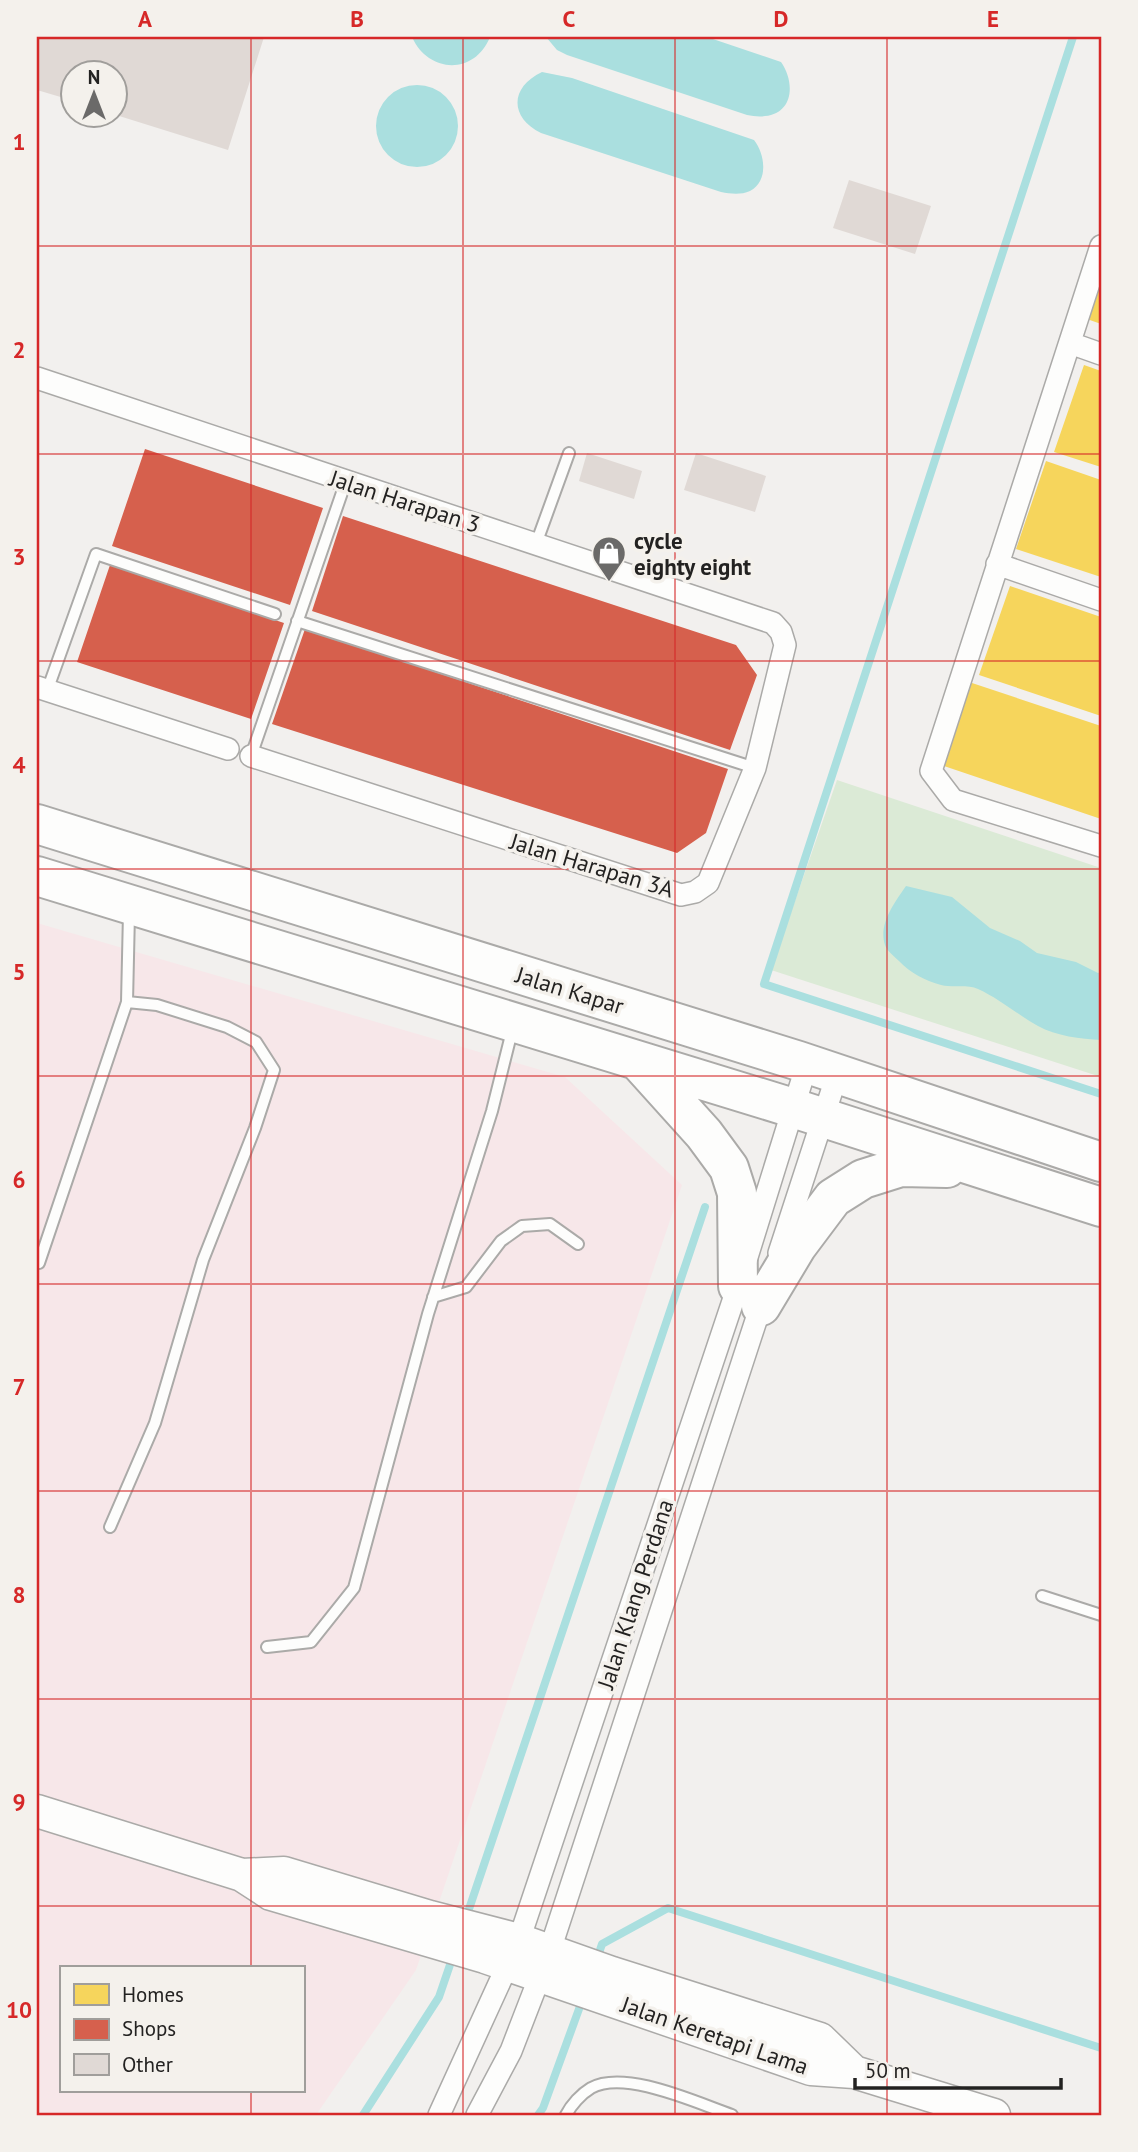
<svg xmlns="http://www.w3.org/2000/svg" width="1138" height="2152" font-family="'PT Sans',sans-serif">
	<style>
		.industrial { fill: #f7e7e9; fill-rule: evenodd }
		.green { fill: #dbead6 }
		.water { fill: #aadfdf }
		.homes { fill: #f6d55c }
		.shops { fill: #d6604d }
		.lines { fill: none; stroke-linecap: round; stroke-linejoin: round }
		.stream { stroke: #aadfdf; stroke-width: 8 }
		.building { fill: #e0d9d5 }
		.lane-casing { stroke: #abaaa8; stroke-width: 14 }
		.street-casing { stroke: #abaaa8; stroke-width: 24 }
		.secondary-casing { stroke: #abaaa8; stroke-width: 35 }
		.highway-casing { stroke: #abaaa8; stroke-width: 42 }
		.lane { stroke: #fdfdfc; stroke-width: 10 }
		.street { stroke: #fdfdfc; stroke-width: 21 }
		.secondary { stroke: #fdfdfc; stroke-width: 32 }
		.highway { stroke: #fdfdfc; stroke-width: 38 }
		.grid { fill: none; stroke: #d62828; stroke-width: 2; stroke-opacity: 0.55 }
		.labels { text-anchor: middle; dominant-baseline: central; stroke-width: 7; stroke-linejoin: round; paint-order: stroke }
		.street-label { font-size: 23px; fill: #232221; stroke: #f4f1ec }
		.poi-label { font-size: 23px; font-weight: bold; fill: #232221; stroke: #f4f1ec; text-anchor: start }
		.neatline { fill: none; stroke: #d62828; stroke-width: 2.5 }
		.grid-label { font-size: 23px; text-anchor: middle; font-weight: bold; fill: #d62828 }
	</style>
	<rect width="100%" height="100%" fill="#f2f0ee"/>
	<path class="industrial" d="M37,923l528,154 117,108 -266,785 -100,145h-279zM61,1968h242v123h-242z"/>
	<path class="green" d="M837,780l264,88v209l-330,-107z"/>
	<path class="water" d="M412,37h78c-16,39 -62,36 -78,0z
		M546,37h161l74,25c14,20 13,51 -16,54 -6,1 -12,0 -18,-1l-180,-60 -10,-5z
		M542,72l30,6 182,62c11,14 15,41 -4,51 -9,4 -19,3 -29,1l-180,-59c-32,-16 -31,-46 1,-61z
		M376 126a41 41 0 1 1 82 0a41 41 0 1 1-82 0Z
		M906,886l46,11 38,31 30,13 17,12 39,9 22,11 3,-1v68c-20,-1 -45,-4 -63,-14 -20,-11 -38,-27 -60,-37 -10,-5 -25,-1 -37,-4 -15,-4 -31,-12 -42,-24 -4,-4 -12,-10 -14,-16 -7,-21 10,-43 21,-59z"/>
	<path class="homes" d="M1101,279v45l-14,-5z
		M1084,365l17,6v96l-47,-15z
		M1046,461l55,19v97l-85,-28z
		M1010,586l91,31v99l-122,-41z
		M969,682l132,44v93l-160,-54z"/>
	<path class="shops" d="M145,449l178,59 -33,97 -178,-59z
		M343,516l393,129 21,30 -27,75 -418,-139z
		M110,565l174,58 -33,96 -174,-57z
		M305,629l423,140 -22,64 -29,20 -405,-129z"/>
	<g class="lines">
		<path class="stream" d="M1073,37l-309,947 337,110
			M465,1921l240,-714
			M597,1959l5,-15 66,-36 433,140
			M363,2115l76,-118 14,-41
			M538,2115l5,-7 40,-110"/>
	</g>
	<path class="building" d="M39,37h225l-36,113 -112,-35v-41h-42v27l-37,-11v-47z
		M849,180l82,26 -16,48 -82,-26z
		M587,453l55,18 -8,28 -55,-18z
		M696,453l70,23 -11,36 -71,-22z"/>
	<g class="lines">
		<g class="lane-casing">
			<path id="lane" d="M536,544l33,-91
				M297,621l458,147
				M47,691l49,-137 179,60
				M251,756l95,-275
				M39,1263l88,-261 2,-89
				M433,1297l33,-10 35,-46 21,-15 28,-2 28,20
				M110,1527l45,-104 48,-163 52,-132 19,-58 -18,-28 -29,-15 -70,-22 -30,-3
				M1042,1596l59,19
				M267,1647l44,-5 43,-54 74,-274 64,-203 21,-84
				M566,2115c5,-10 15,-21 25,-27 34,-19 106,15 141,27"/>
		</g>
		<g class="street-casing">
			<path id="street" d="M1101,246l-170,525 22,29 148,46
				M1070,343l31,11
				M37,378l736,245 8,9 4,13 -30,123 -47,115 -13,9 -14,3 -430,-139
				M997,564l104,36
				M37,687l191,62
				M779,1253l58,-178
				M439,2115l80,-175 219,-654 69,-222
				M477,2115l34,-64 39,-101 214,-654"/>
		</g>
		<g class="secondary-casing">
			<path id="secondary" d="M37,1811l205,64 29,19 214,63 326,112 43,3 140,43
				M242,1875l42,-2 146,44 89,23 93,33 208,66 34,33"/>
		</g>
		<g class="highway-casing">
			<path id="highway" d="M37,824l762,237 302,101
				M37,876l756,232 308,99
				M640,1063l64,71 25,34 8,25 1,93
				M761,1306l36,-60 36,-48 30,-19 38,-12 46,1"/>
		</g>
		<use href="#lane" class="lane"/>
		<use href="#street" class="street"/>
		<use href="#secondary" class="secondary"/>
		<use href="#highway" class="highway"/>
	</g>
	<path class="grid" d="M251,37v1931M463,37v2078M675,37v2078M887,37v2078M37,246h1064M37,454h1064M37,661h1064M37,869h1064M37,1076h1064M37,1284h1064M37,1491h1064M37,1699h1064M37,1906h1064M251,2091v24"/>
	<defs>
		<g id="shop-pin" transform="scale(1.75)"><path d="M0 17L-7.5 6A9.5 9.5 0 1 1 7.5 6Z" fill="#6b6a69" stroke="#f4f1ec"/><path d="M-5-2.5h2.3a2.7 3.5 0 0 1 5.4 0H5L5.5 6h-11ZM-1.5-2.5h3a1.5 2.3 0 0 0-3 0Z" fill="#fff"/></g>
	</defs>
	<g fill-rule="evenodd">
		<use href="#shop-pin" x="609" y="553"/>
	</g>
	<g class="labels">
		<g class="street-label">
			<text transform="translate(405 501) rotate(18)">Jalan Harapan 3</text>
			<text transform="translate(592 865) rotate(17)">Jalan Harapan 3A</text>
			<text transform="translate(570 990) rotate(17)">Jalan Kapar</text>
			<text transform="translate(635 1594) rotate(-72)">Jalan Klang Perdana</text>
			<text transform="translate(715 2035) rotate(19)">Jalan Keretapi Lama</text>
		</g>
		<g class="poi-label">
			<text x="634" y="540">cycle<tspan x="634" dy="26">eighty eight</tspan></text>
		</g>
	</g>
	<rect width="1138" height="2152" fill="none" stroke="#f4f1ec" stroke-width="77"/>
	<rect x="60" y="1966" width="245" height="126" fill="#f4f1ec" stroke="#a09e9b" stroke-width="2"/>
	<rect x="74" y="1984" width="35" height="21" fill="#f6d55c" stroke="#a09e9b" stroke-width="2"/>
	<text x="122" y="2002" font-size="21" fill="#232221">Homes</text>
	<rect x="74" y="2019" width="35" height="21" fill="#d6604d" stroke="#a09e9b" stroke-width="2"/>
	<text x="122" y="2036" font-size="21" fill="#232221">Shops</text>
	<rect x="74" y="2054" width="35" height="21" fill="#e0d9d5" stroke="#a09e9b" stroke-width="2"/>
	<text x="122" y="2072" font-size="21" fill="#232221">Other</text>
	<g transform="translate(94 94)"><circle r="33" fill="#f4f1ec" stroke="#a09e9b" stroke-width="2"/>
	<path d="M0-5L12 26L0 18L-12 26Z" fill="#6b6a69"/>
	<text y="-10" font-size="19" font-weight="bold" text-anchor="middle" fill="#232221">N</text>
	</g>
	<path d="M855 2078v10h206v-10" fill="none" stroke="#232221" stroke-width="3.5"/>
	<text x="865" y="2078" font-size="21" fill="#232221" stroke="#f4f1ec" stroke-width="5" paint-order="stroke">50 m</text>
	<rect x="38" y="38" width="1062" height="2076" class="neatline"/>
	<g class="grid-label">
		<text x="145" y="27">A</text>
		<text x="357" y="27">B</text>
		<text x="569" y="27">C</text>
		<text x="781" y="27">D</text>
		<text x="993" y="27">E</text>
		<text x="19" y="150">1</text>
		<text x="19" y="358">2</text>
		<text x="19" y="565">3</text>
		<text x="19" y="773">4</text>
		<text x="19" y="980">5</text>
		<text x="19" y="1188">6</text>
		<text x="19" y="1395">7</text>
		<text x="19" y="1603">8</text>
		<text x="19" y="1810">9</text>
		<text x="19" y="2018">10</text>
	</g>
</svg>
